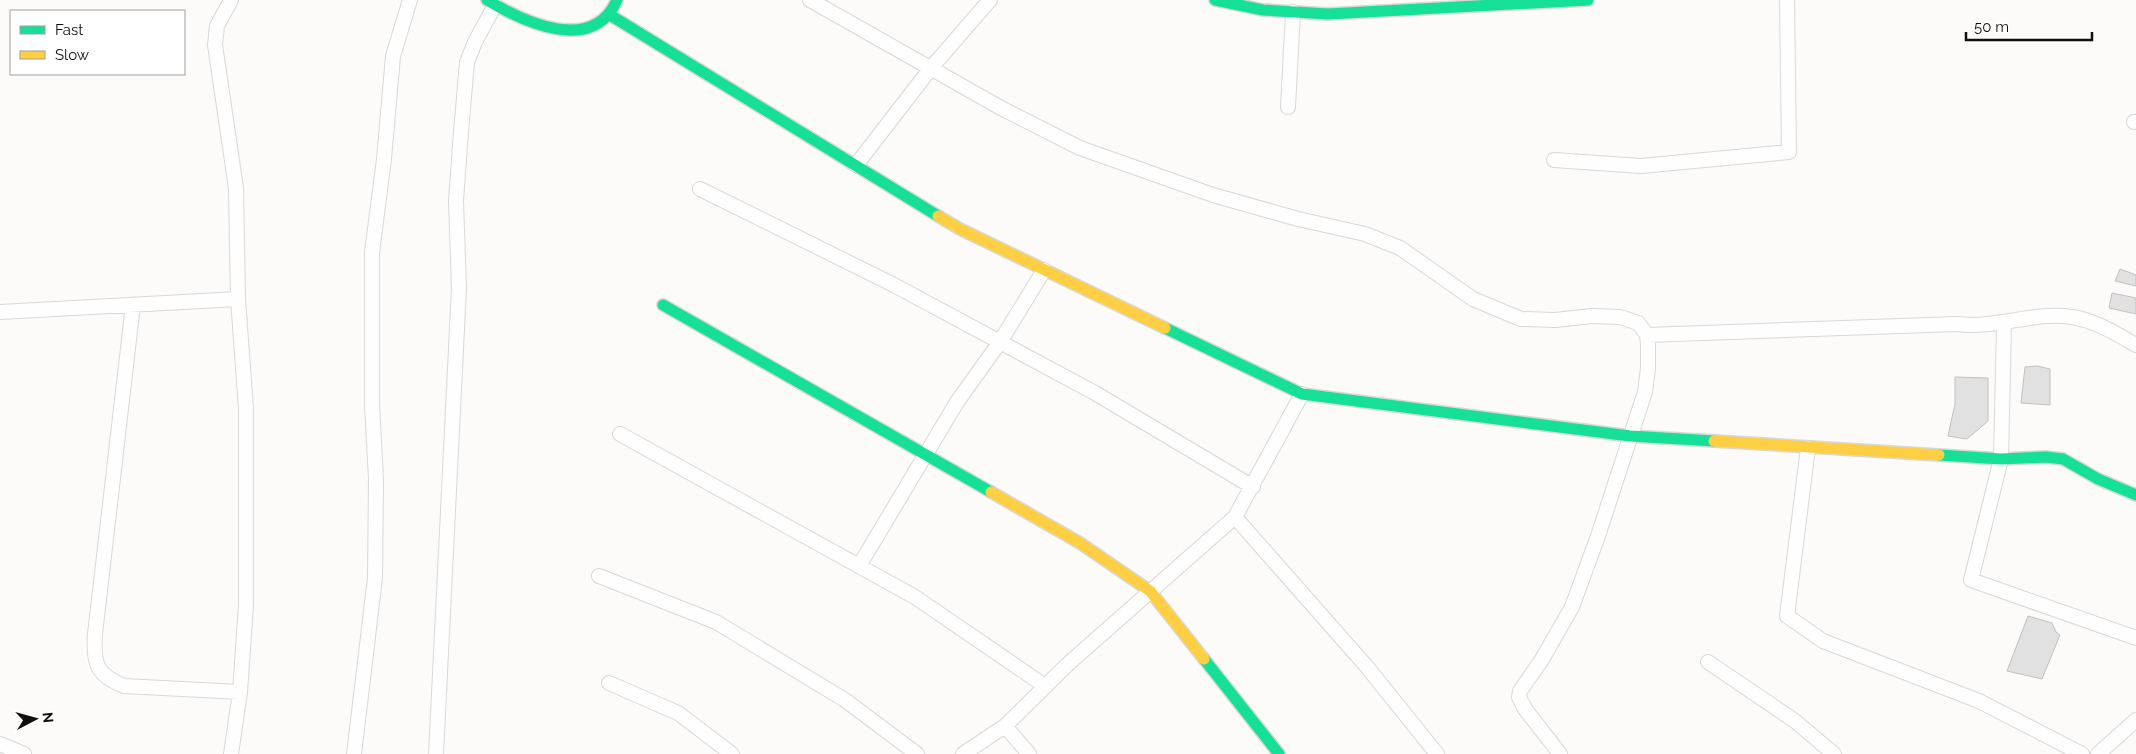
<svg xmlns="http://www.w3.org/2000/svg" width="2136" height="754" font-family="Raleway,sans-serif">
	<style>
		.building { fill: #e2e1e1; stroke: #c1c0c0 }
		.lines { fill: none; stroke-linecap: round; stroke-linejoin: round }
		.street-casing { stroke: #d8d8d6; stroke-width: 16 }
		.fast-casing { stroke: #d8d8d6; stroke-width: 14 }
		.slow-casing { stroke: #d8d8d6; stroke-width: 14 }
		.street { stroke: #fffefe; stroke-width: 14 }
		.fast { stroke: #16e098; stroke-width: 11 }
		.slow { stroke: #ffcf43; stroke-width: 11 }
	</style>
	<rect width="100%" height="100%" fill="#fcfbf9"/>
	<path class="building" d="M2120,269l16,6v11l-21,-5z
		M2112,293l24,5v16l-27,-6z
		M2037,366l13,3v36l-29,-2 4,-36z
		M1955,377l33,1v43l-21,18 -19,-3 7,-32z
		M2028,616l24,7 4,9 4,3 -18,44 -35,-8z"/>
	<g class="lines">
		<g class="street-casing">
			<path id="street" d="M810,0l191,108 79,40 133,47 85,24 67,15 35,14 73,51 48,20 34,1 37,-4 28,1 18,6 9,12 1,10v23l-3,24 -47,144 -26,71 -31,54 -21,30 -1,6 6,12 35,45
				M1288,107l5,-95
				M2134,122h2
				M1554,160l87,6 148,-14 -2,-152
				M856,165l75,-97 59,-68
				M700,189l192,95 203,109 158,94
				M133,305l-38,329c-2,29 1,41 29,52l116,6
				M0,312l238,-13
				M2004,324l-3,135 -30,121 165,58
				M1647,335l310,-11c39,5 78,-13 115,-7 24,4 43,16 64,28
				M1302,394l-67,123 132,150 70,87
				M620,434l295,163 130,89
				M1808,448l-21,168 36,25 156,60 103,53
				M859,566l98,-164 43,-60 44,-72
				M599,576l117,46 129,78 72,54
				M1708,662l87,59 39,33
				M609,683l69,30 54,41
				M1005,726l64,-63 166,-146
				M0,744l24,10
				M231,754l9,-62 6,-87v-196l-8,-110 -2,-111 -21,-143 2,-19 14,-26
				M354,754l21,-176 1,-99 -4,-74v-153l12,-93 9,-103 17,-56
				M436,754l23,-466 -3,-87 5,-69 6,-70 8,-20 20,-37
				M963,754l42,-28 24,28
				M2098,754l38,-34"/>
		</g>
		<g class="fast-casing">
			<path id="fast" d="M487,0c37,22 106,55 130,0
				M1215,0l48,10 65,4 260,-14
				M610,15l328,201
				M663,305l328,187
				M1165,328l137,66 328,42 84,5
				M1939,455l62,4 45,-2 17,2 35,20 38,16
				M1204,659l75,95"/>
		</g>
		<g class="slow-casing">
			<path id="slow" d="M938,216l22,13 205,99
				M1714,441l225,14
				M991,492l89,51 70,48 54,68"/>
		</g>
		<use href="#street" class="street"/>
		<use href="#fast" class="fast"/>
		<use href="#slow" class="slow"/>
	</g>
	<rect x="10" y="10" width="175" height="65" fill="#ffffff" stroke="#9f9f9f"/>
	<rect x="20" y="26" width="25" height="8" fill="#16e098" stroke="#9f9f9f"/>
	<text x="55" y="35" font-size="15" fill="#0f0f0e">Fast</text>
	<rect x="20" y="51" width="25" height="8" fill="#ffcf43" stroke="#9f9f9f"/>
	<text x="55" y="60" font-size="15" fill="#0f0f0e">Slow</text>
	<g transform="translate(35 719) rotate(84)" stroke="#ffffff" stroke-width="4" paint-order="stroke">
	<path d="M0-4L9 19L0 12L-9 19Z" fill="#0f0f0e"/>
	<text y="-8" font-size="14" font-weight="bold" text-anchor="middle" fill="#0f0f0e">N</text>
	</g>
	<path d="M1966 32v8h126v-8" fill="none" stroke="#0f0f0e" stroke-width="2.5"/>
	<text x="1974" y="32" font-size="15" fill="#0f0f0e" stroke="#ffffff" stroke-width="4" paint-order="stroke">50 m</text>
</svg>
